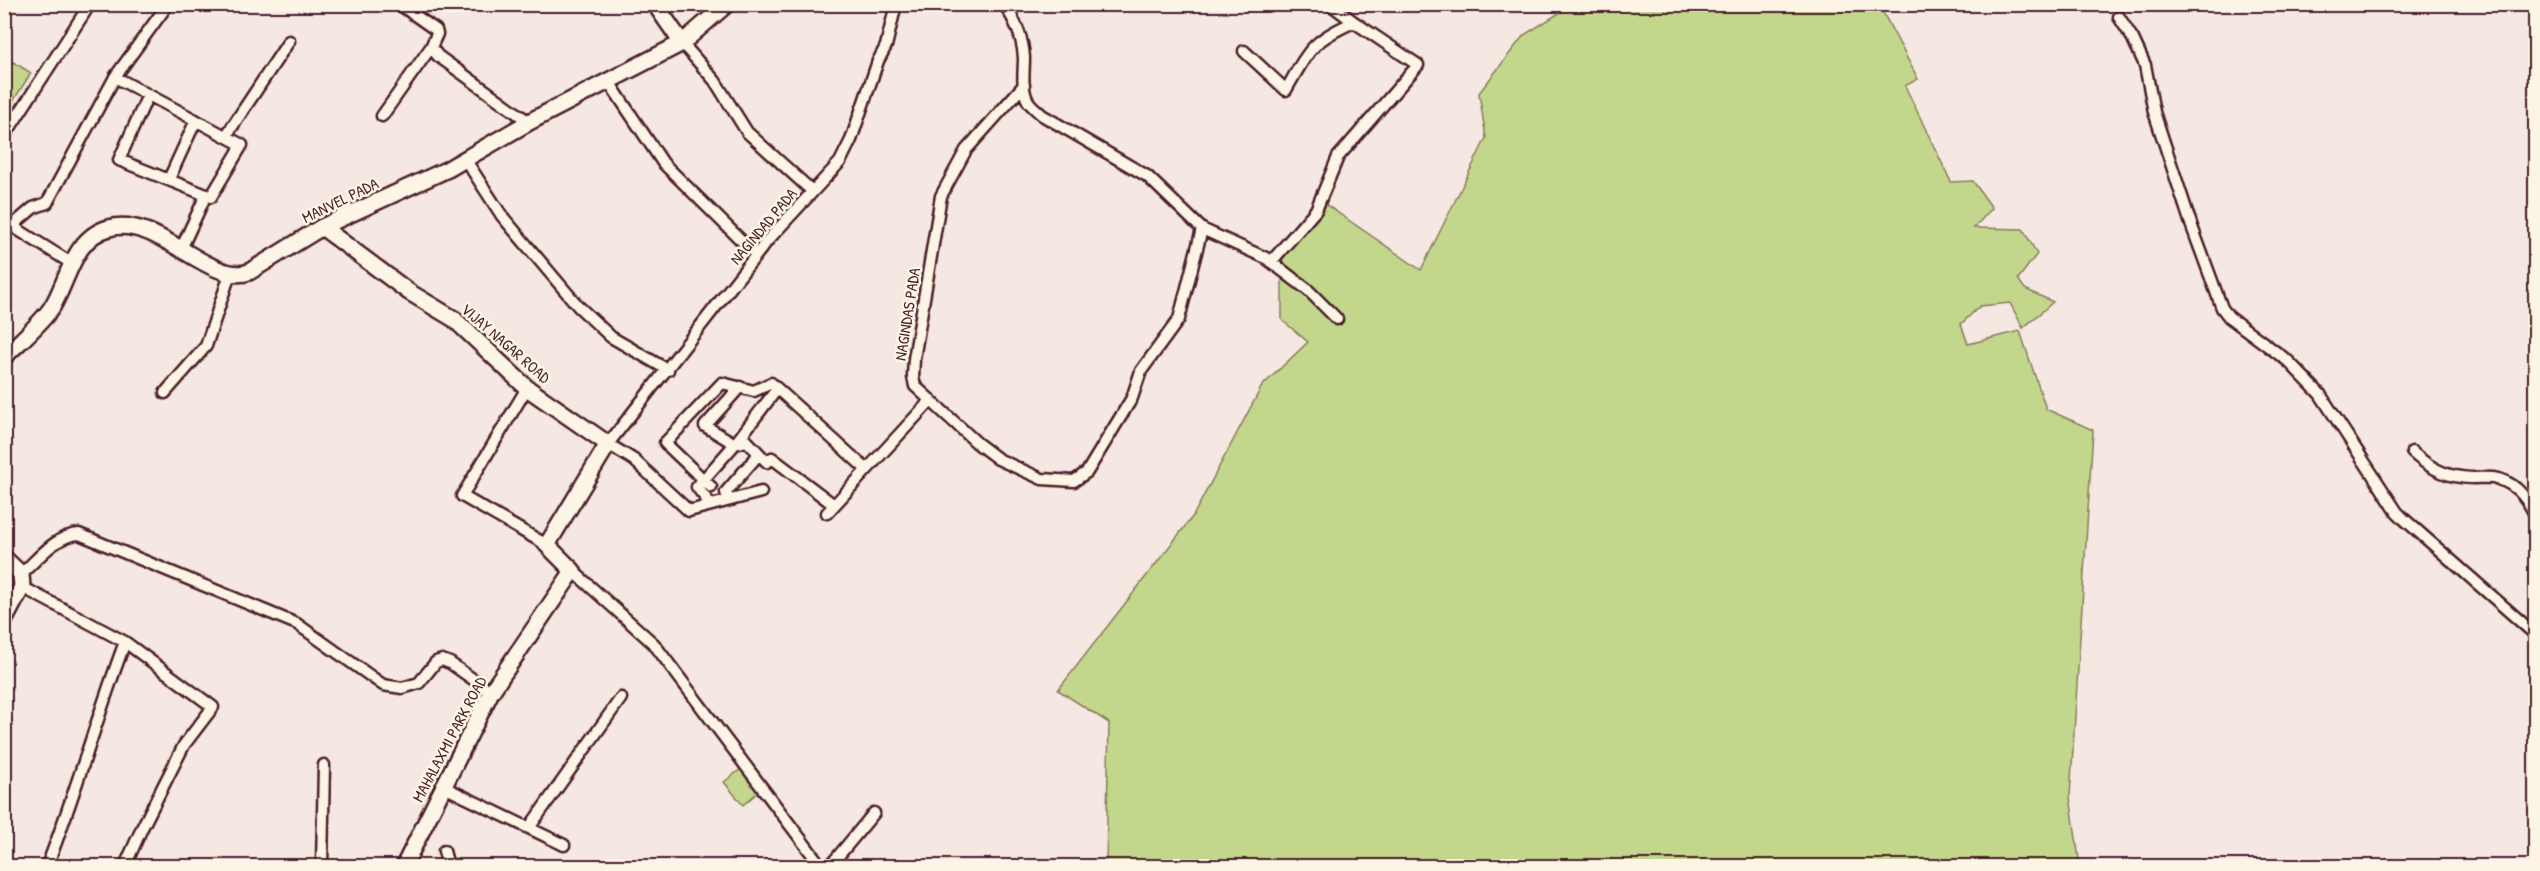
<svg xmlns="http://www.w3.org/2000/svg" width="2540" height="871" font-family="'Patrick Hand',sans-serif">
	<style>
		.green { fill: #c3d78c; stroke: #867b5c; stroke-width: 1.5 }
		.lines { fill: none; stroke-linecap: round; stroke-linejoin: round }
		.street-casing { stroke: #4a1f2b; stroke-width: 15 }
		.secondary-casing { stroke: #4a1f2b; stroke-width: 20 }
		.street { stroke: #fcf5e5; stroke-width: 10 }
		.secondary { stroke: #fcf5e5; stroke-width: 15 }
		.labels { text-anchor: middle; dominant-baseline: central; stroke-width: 5; stroke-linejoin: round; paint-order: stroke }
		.street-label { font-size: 16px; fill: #4a1f2b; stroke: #fcf5e5 }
	</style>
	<rect width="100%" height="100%" fill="#f5e7e1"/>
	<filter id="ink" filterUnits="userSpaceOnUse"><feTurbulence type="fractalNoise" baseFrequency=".0167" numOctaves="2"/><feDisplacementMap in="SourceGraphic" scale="12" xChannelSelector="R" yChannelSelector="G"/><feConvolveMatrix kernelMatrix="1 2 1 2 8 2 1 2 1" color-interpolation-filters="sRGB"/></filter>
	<g filter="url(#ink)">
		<path class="green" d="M1572,5h307l39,74 -13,7 46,96 22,-1 19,27 -18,20 49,1 14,25 -19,25 7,10 28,13 -30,26 -13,-25 -30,3 -19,18 7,20 52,-13 26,78 47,21 -23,366 10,70h-974l3,-143 -51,-33 135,-174 69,-130 46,-44 -26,-22v-62l43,-54 96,66 65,-132 -7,-45 45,-58z
			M5,57l26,16 -26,41z
			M742,768l16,24 -15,13 -19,-23z"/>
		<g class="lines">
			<g class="street-casing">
				<path id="street" d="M399,4l37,26 1,4 -6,13 7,9 91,66
					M1004,4c11,16 19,35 20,54 0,13 -3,31 4,43 3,5 10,10 14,14l105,61 55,53 64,29 42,32 29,29
					M1330,4l24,18
					M4,6l1,-2
					M2119,17l14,22 12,26 9,47 37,112 31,84 7,9 59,44 32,33 77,118 7,7 132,116
					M682,43l33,38 32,51 65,59
					M1244,51l42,39c23,-40 25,-49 68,-68l64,43 -80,92 -22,53 -45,52
					M115,77l127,68 -31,52 -92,-37 29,-65
					M609,82l54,81 93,92
					M1024,85l-58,65 -25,46 -27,163 -1,18 2,9 62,57 21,16 44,20 32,2 13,-9 45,-74 9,-27 38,-52 23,-90
					M382,116l49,-69
					M226,136l63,-95
					M4,137l86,-133
					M465,159l37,57 76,90 33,31 57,33
					M169,179l27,-59
					M4,221l67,42
					M12,226l21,-18 14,-5 68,-126 53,-73
					M181,249l25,-54
					M740,387l-35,39 30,18 12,-3 20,21 5,-4 62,47
					M527,388l-65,108 85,49
					M165,393l41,-47 24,-72
					M2412,452c14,13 29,23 49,25 10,2 22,0 32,1 22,3 35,21 43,39
					M711,487l-46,-44 57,-60 32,8 17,-8 95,86
					M761,492l-72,19 -55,-51 -26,-16 160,-204 72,-78 11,-22 27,-79 8,-15 10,-42
					M728,500l-2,-8 33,-38
					M711,505l-14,-18 38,-43 42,-55
					M827,513l104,-113
					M573,571l81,73 167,222
					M21,574c17,-15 35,-39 58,-40l218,90 86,61 19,3 17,-5 17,-21 6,-2 8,3 41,29
					M22,587l103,55 88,65 -29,38 -42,83 -17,38
					M444,787l120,58
					M529,828l92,-130
					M444,851l4,15
					M47,866c29,-73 50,-150 78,-224
					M322,866l2,-101
					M830,866l44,-53"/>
			</g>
			<g class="secondary-casing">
				<path id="secondary" d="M655,4l27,39
					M322,227l87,65 45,27 73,69 81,56 -61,101 26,26 -82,121 -87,174
					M4,357c16,-16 36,-32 48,-50 17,-28 21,-69 57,-79 48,-14 101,58 140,44l73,-45 126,-58 81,-47 153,-79 45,-39
					M4,558l17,16 1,13 -18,34"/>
			</g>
			<use href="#street" class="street"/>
			<use href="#secondary" class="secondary"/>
		</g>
	</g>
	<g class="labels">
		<g class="street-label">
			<text transform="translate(340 200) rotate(-26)">MANVEL PADA</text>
			<text transform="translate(763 226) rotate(-50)">NAGINDAD PADA</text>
			<text transform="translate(907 314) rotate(-81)">NAGINDAS PADA</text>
			<text transform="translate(506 343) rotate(41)">VIJAY NAGAR ROAD</text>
			<text transform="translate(449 739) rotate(-62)">MAHALAXMI PARK ROAD</text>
		</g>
	</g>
	<rect width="2540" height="871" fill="none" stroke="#fcf5e5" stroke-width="24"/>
	<rect x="12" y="12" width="2516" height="847" fill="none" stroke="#4a1f2b" stroke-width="2" filter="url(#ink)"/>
</svg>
